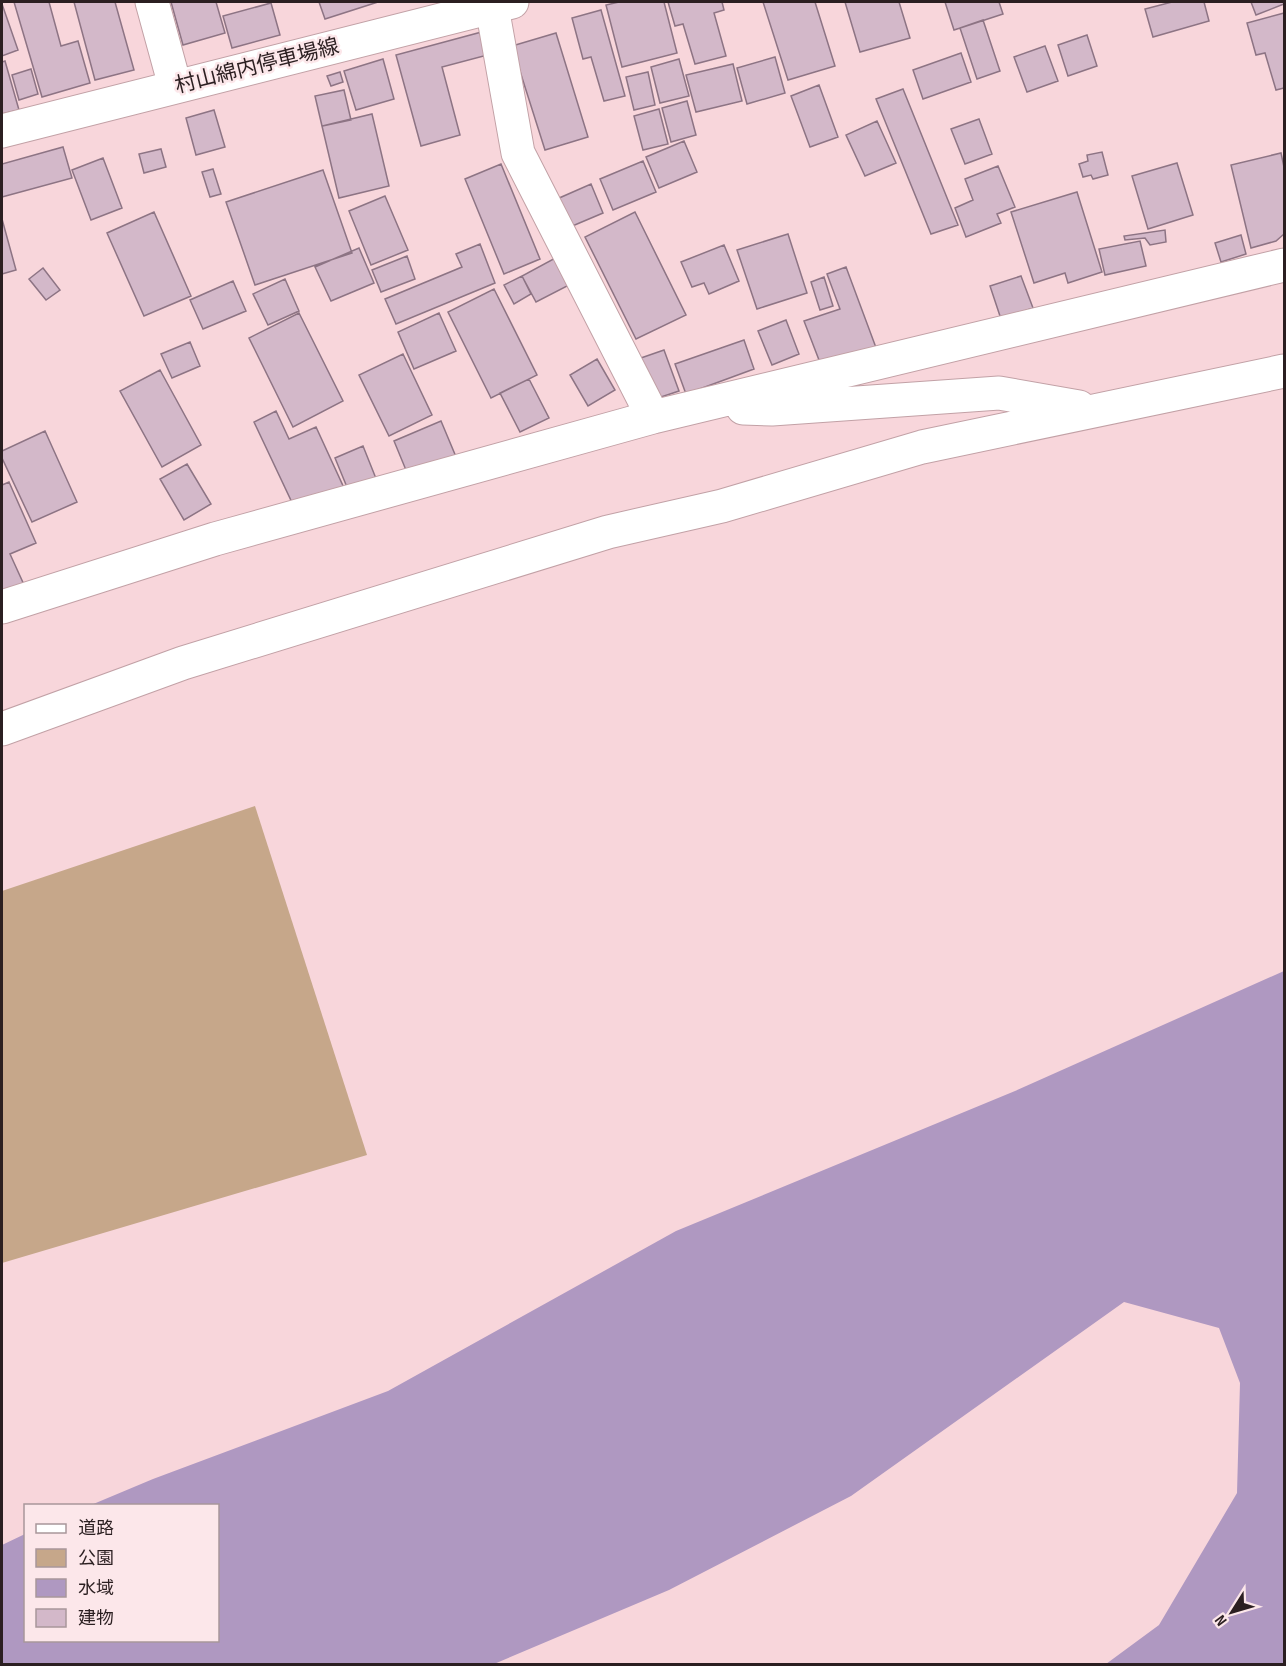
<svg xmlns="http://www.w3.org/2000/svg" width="1286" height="1666" font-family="'Sofia Sans Condensed','Noto Sans JP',sans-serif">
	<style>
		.green { fill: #c6a78a }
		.water { fill: #af98c1 }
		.building { fill: #d3b8c9; stroke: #8d7484; stroke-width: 1.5 }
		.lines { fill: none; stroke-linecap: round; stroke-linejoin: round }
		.minor-casing { stroke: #c2a1a6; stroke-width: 35 }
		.major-casing { stroke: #c2a1a6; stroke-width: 35 }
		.minor { stroke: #fff; stroke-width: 33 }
		.major { stroke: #fff; stroke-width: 33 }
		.labels { text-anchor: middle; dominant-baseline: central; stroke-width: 5; stroke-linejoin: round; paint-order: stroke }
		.street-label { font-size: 21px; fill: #2b1f21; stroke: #fce7ea }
	</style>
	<rect width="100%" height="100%" fill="#f8d6db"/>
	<path class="green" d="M255,806l112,349 -365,108v-372z"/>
	<path class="water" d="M1284,971v693h-178l53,-39 78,-132 3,-110 -21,-55 -95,-26 -273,194 -182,94 -175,74h-492v-119l23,-11 1,106h192v-134l-127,-1 62,-26 235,-88 288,-160 339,-140z"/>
	<path class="building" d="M14,2h35l12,44 17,-5 12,42 -48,14z
		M74,2h41l19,68 -39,10z
		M171,2h45l9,31 -42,12z
		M319,2h59l-53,17z
		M619,2h45l13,51 -55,14 -16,-62z
		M668,2h54l2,8 -10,3 12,43 -31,8 -12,-40 -8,2z
		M763,2h52l20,64 -47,14z
		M845,2h54l11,36 -50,14z
		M945,2h54l4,12 -49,16z
		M1172,2h32l5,19 -56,16 -8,-28z
		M1251,2h33v2l-28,11z
		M271,3l9,32 -48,13 -9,-32z
		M2,4l16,46 -16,6z
		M601,10l24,86 -21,5 -13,-44 -8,2 -11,-41z
		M1284,13v75l-8,2 -11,-37 -9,2 -9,-32z
		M983,20l17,51 -23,8 -17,-51z
		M489,30l6,23 -53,14 18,68 -39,11 -25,-91z
		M556,33l32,104 -43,13 -33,-104z
		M1087,35l10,31 -29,10 -10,-31z
		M1045,46l13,35 -31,11 -13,-35z
		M961,53l10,29 -48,17 -10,-29z
		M775,57l10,36 -38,11 -10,-36z
		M383,59l11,40 -38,11 -12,-39z
		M679,59l10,37 -29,7 -9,-36z
		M5,61l14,49 -17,4v-52z
		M733,64l9,37 -46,11 -10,-37z
		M31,69l7,25 -19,6 -7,-25z
		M340,72l3,10 -12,4 -4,-10z
		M648,72l7,33 -21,5 -8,-33z
		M819,85l19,52 -28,10 -19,-51z
		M903,89l55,136 -27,9 -55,-135z
		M344,90l7,30 -29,6 -7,-30z
		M687,101l9,34 -25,7 -9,-34z
		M659,109l9,35 -25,6 -9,-34z
		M214,110l11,37 -29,8 -10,-37z
		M372,114l17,72 -50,12 -17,-72z
		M979,119l13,35 -27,10 -14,-35z
		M877,121l19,42 -31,13 -19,-41z
		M684,141l13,31 -38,16 -13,-31z
		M63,147l9,31 -70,19v-33z
		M161,149l5,18 -22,6 -5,-19z
		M1102,152l6,23 -15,4 -2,-4 -8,2 -4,-13 9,-3 -1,-6z
		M1281,153l3,14v67l-8,7 -25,7 -20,-83z
		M103,158l19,50 -31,12 -19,-50z
		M643,161l13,31 -43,18 -13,-31z
		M1177,163l16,52 -45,14 -16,-53z
		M501,164l39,95 -36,15 -39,-95z
		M998,166l17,41 -18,7 4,9 -35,14 -11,-29 18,-8 -8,-21z
		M213,169l8,25 -11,3 -8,-25z
		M323,170l29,83 -97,32 -29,-83z
		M591,184l12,29 -33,14 -13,-28z
		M1077,192l25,80 -34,11 -3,-10 -31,10 -23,-71z
		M385,196l23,54 -37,15 -22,-54z
		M154,212l37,84 -47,20 -37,-83z
		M635,212l51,103 -50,24 -51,-102z
		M2,219l14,51 -14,4z
		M1165,230l1,12 -16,3 -5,-7 -20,2 -1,-4z
		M788,234l19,59 -50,16 -20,-59z
		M1241,235l5,19 -25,8 -6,-19z
		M1140,241l6,25 -41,9 -6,-26z
		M480,244l15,39 -99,41 -11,-25 77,-32 -6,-13z
		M724,245l15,36 -30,13 -5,-11 -12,4 -11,-25z
		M359,248l15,35 -43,18 -16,-34z
		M407,256l8,23 -34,13 -9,-22z
		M559,256l14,27 -37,19 -14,-26z
		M846,267l32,86 -54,20 -20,-52 36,-12 -13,-35z
		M43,268l17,22 -14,10 -17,-21z
		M522,276l9,18 -17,10 -10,-19z
		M1021,276l12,32 -32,11 -11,-33z
		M824,277l9,29 -13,4 -9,-28z
		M285,279l14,32 -31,14 -15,-31z
		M233,281l13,30 -43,18 -13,-29z
		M494,289l43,86 -46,23 -43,-86z
		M299,313l44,88 -50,26 -44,-89z
		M439,313l17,38 -42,18 -16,-37z
		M786,320l13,34 -27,11 -14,-34z
		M744,340l10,29 -68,25 -11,-30z
		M190,342l10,24 -28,12 -11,-24z
		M664,350l15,41 -27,9 -14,-41z
		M403,354l29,61 -43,21 -30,-61z
		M597,359l18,31 -27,16 -18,-31z
		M160,370l41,75 -39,22 -42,-76z
		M529,379l20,39 -29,14 -20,-39z
		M276,411l13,28 27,-12 28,61 -48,23 -42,-89z
		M441,421l18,43 -51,11 -14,-34z
		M45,431l32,71 -45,20 -30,-64v-7z
		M363,446l14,35 -28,11 -14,-34z
		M187,464l24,40 -27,16 -24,-41z
		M9,482l27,61 -26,11 15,33 -23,11v-113z"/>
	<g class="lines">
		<g class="minor-casing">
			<path id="minor" d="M152,2l23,84
				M492,7l26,146 135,264
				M743,408l29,1 227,-16 80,14
				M2,607l213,-68 438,-122 631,-152
				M2,729l181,-66 425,-131 114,-26 200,-59 362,-76"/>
		</g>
		<g class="major-casing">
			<path id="major" d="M2,131l510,-129"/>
		</g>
		<use href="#minor" class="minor"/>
		<use href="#major" class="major"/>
	</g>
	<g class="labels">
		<g class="street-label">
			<text transform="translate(257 66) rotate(-14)">村山綿内停車場線</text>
		</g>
	</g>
	<rect width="1286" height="1666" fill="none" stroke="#2b1f21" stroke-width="6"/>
	<rect x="24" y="1504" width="195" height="138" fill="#fce7ea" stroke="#a8979a" stroke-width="1.5"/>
	<rect x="36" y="1524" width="30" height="9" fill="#ffffff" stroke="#a8979a" stroke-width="1.5"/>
	<text x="78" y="1534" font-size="18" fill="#2b1f21">道路</text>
	<rect x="36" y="1549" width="30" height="18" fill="#c6a78a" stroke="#a8979a" stroke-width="1.5"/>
	<text x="78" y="1564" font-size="18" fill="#2b1f21">公園</text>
	<rect x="36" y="1579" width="30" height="18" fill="#af98c1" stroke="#a8979a" stroke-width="1.5"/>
	<text x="78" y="1594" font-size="18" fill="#2b1f21">水域</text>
	<rect x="36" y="1609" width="30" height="18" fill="#d3b8c9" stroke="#a8979a" stroke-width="1.5"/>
	<text x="78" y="1624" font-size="18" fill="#2b1f21">建物</text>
	<g transform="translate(1232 1612) rotate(233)" stroke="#fce7ea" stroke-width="4.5" paint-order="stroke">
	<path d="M0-4.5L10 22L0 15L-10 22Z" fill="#2b1f21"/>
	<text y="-9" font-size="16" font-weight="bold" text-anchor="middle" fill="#2b1f21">N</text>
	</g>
</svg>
